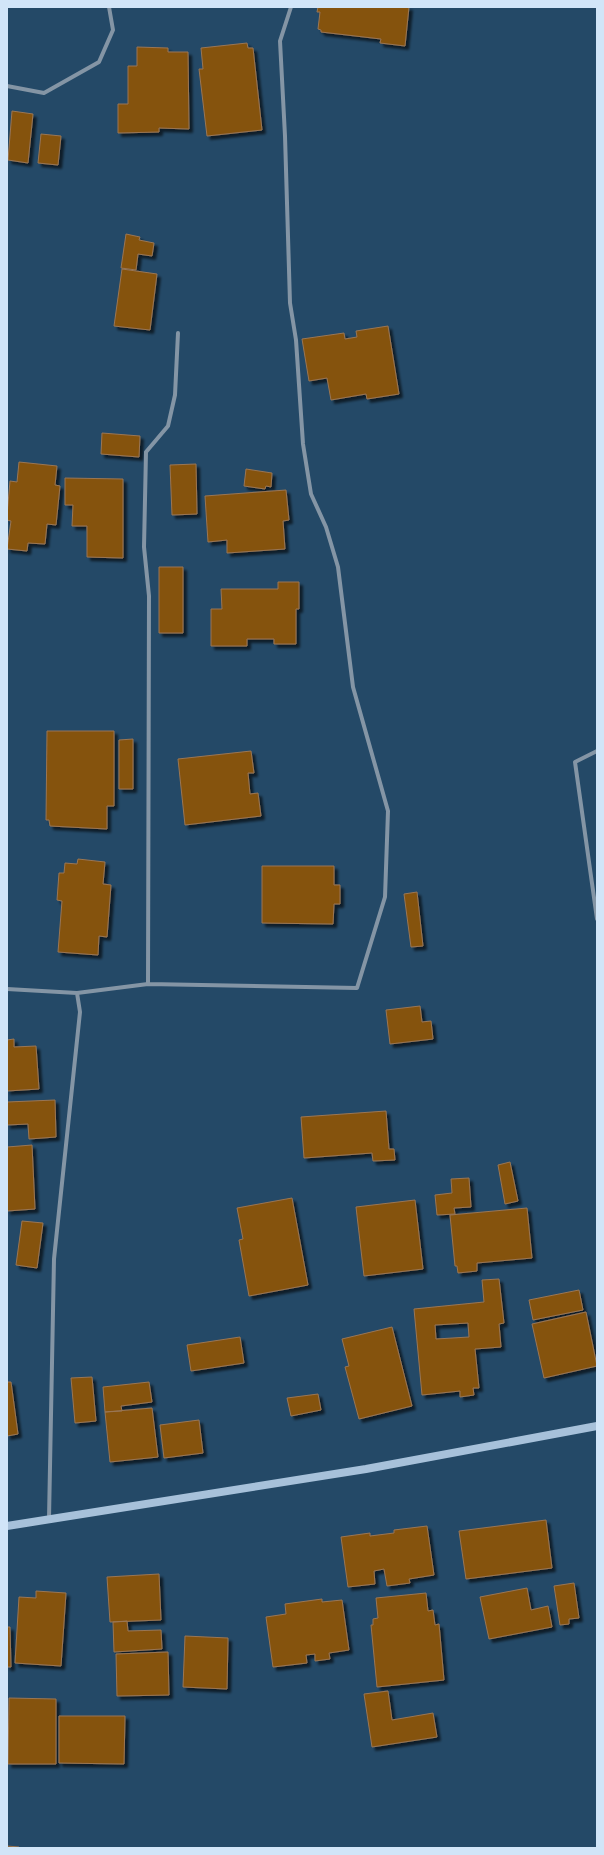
<svg xmlns="http://www.w3.org/2000/svg" width="604" height="1855" font-family="'Titillium Web',sans-serif">
	<style>
		.building { fill: #855210; stroke: #9a7653; fill-rule: evenodd; filter: url(#shadow) }
		.lines { fill: none; stroke-linecap: round; stroke-linejoin: round }
		.minor { stroke: #8495a5; stroke-width: 4 }
		.secondary { stroke: #a7c1da; stroke-width: 8 }
	</style>
	<defs>
		<filter id="shadow"><feDropShadow dx="3.5" dy="3.5" stdDeviation="1" flood-color="#0009"/></filter>
	</defs>
	<rect width="100%" height="100%" fill="#244967"/>
	<path class="building" d="M318,7h91l-4,39 -25,-3 1,-4 -60,-7v-2l-3,-1 2,-17h-3z
		M247,43l1,5h5l9,82 -55,6 -8,-67h4l-2,-21z
		M137,47l31,1v4h20l1,77 -30,-1v4l-41,1v-29h10v-38h9z
		M12,111l21,3 -5,49 -20,-3z
		M41,134l20,2 -3,29 -20,-2z
		M126,234l14,3 -1,3 15,3 -2,13 -14,-2 -2,16 -15,-2z
		M122,269l35,5 -7,56 -36,-4z
		M388,326l11,68 -32,5 -1,-5 -35,6 -4,-22 -18,3 -7,-42 42,-6 1,6 12,-2 -1,-6z
		M102,433l38,3 -1,21 -38,-3z
		M19,462l38,4 -2,19 5,1 -4,39 -9,-1 -2,20 -17,-1 -1,8 -20,-2 4,-28 -4,-1v-5l3,-34 7,1z
		M196,464l1,50 -25,1 -2,-50z
		M246,469l26,4 -1,14 -5,-1 -1,3 -21,-3z
		M65,478l58,1v79l-36,-1v-31h-15l1,-21h-8z
		M286,490l3,30 -6,1 2,28 -58,4v-13l-19,2 -3,-46z
		M159,567h24v66h-24z
		M278,582h21v27h-3v35h-22v-5h-27v7h-36v-37h11l-1,-20h57z
		M47,731h67v75h-7v23l-57,-3 -1,-6h-3z
		M133,739v50h-14v-49z
		M251,751l3,22h-6l2,21 8,-1 3,23 -76,9 -7,-66z
		M78,859l27,3 -2,22 8,1 -4,52 -8,-1 -1,19 -40,-3 4,-51 -5,-1 2,-27h5l1,-10 12,1z
		M262,866h72v19h6v19h-6l-1,20 -71,-1z
		M417,892l6,54 -12,1 -7,-53z
		M420,1006l2,16 9,-1 2,18 -43,5 -4,-34z
		M14,1039v8l22,-1 3,43 -32,2v-51z
		M55,1100l1,37 -27,2 -1,-15 -21,1v-23z
		M386,1111l3,38h5l1,11 -22,1 -1,-8 -68,5 -3,-41z
		M32,1145l3,64 -28,2v-64z
		M510,1162l8,39 -13,3 -7,-39z
		M469,1178l2,29 -17,1 1,6 -18,1 -2,-20 17,-2 -1,-14z
		M292,1198l16,87 -59,11 -10,-56 4,-1 -6,-31z
		M415,1200l8,69 -59,7 -8,-69z
		M527,1208l5,50 -55,5v8l-19,2 -1,-7h-2l-5,-51z
		M22,1221l21,2 -6,45 -21,-3z
		M499,1279l5,44 -5,1 2,23 -26,2 4,39h-6l1,7 -14,2v-6l-38,4 -8,-86 70,-7 -2,-22zM468,1323l1,14 -33,2 -1,-14z
		M579,1290l4,20 -50,10 -4,-20z
		M586,1312l11,54 -53,12 -12,-54z
		M392,1327l20,79 -53,13 -14,-52 4,-1 -7,-27z
		M240,1337l4,26 -53,8 -4,-26z
		M92,1377l4,44 -21,2 -4,-45z
		M7,1382h4l7,52 -11,2z
		M149,1382l3,20 -31,4 1,5 -17,1 -2,-25z
		M318,1394l3,16 -30,6 -4,-18z
		M152,1408l6,49 -48,5 -5,-50z
		M199,1420l4,33 -39,5 -4,-33z
		M546,1520l6,48 -86,11 -7,-48z
		M427,1526l7,49 -25,4 1,4 -23,3 -3,-17 -10,2 1,13 -27,3 -7,-50 29,-4v3l24,-3v-3z
		M159,1574l2,46 -51,2 -3,-45z
		M574,1583l5,35 -10,1v5l-9,1 -6,-39z
		M527,1588l4,22 17,-4 4,21 -63,12 -9,-42z
		M36,1591l30,2 -5,73 -46,-3 4,-66 17,1z
		M426,1593l2,18 5,-1 2,15 4,-1 5,56 -67,7 -6,-62h2v-6l5,-1 -2,-20z
		M322,1599v3l20,-2 7,50 -20,3 1,6 -15,2v-7l-9,1 1,8 -34,4 -7,-50 20,-3 -1,-10z
		M127,1621l1,10 33,-1 1,19 -48,3 -1,-30z
		M7,1627h3l1,40h-4z
		M185,1636l43,2 -1,51 -44,-2z
		M168,1652l1,43 -52,1 -1,-42z
		M388,1691l4,29 41,-7 4,24 -65,10 -8,-53z
		M9,1698l47,1v65h-48z
		M59,1716h66l-1,48 -65,-1z
		M7,1846l12,1v1h-12z"/>
	<g class="lines">
		<path class="minor" d="M7,86l37,7 55,-31 14,-32 -4,-23
			M597,751l-22,11 22,157
			M148,984l1,-388 -5,-49 2,-95 22,-26 7,-31 3,-62
			M7,989l70,4
			M49,1519l5,-260 26,-247 -3,-19 71,-9 209,4 28,-91 3,-86 -35,-124 -15,-120 -12,-40 -15,-33 -8,-50 -7,-104 -6,-37 -5,-167 -5,-95 11,-34"/>
		<path class="secondary" d="M7,1526l359,-57 231,-43"/>
	</g>
	<rect width="604" height="1855" fill="none" stroke="#d1e5f8" stroke-width="16"/>
</svg>
